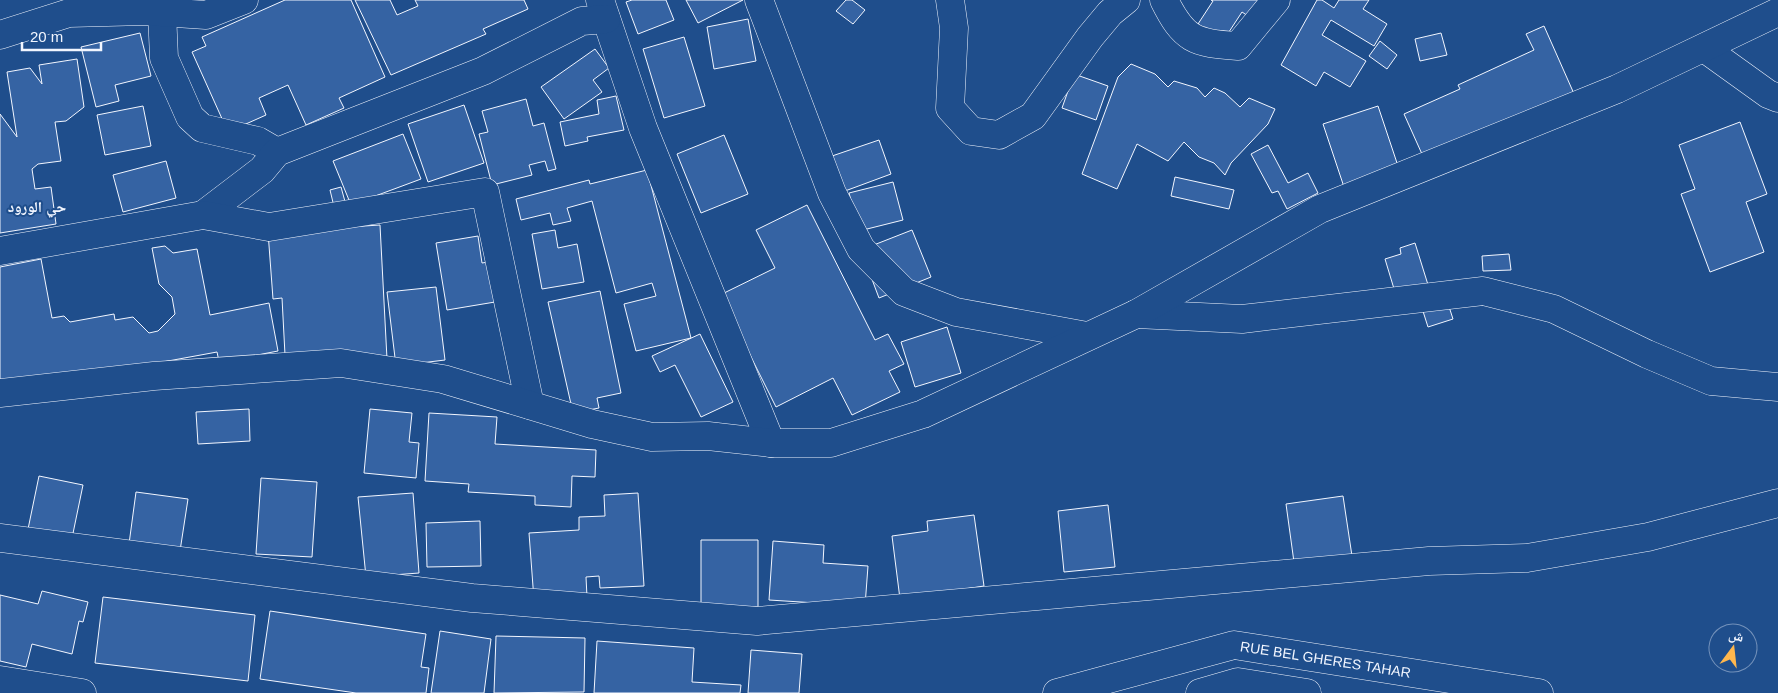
<svg xmlns="http://www.w3.org/2000/svg" width="1778" height="693" font-family="Arial,'Noto Naskh Arabic',sans-serif">
	<style>
		.building { fill: #3563a3; stroke: #f2f6ff }
		.lines { fill: none; stroke-linecap: round; stroke-linejoin: round }
		.minor-casing { stroke: #f2f6ff; stroke-width: 29 }
		.minor { stroke: #1f4e8c; stroke-width: 28 }
		.labels { text-anchor: middle; dominant-baseline: central; stroke-width: 4; stroke-linejoin: round; paint-order: stroke }
		.street-label { font-size: 14px; fill: #f2f6ff; stroke: #1f4e8c }
		.neighbourhood-label { font-size: 15px; font-weight: bold; fill: #f2f6ff; stroke: #1f4e8c }
	</style>
	<rect width="100%" height="100%" fill="#1f4e8c"/>
	<path class="building" d="M285,0h66l34,77 -46,21 5,10 -38,17 -18,-40 -29,13 7,17 -38,17 -36,-80 14,-6 -4,-9z
		M355,0h35l7,15 21,-9 -3,-6h109l4,9 -45,20 3,5 -95,41z
		M632,0h34l8,20 -36,14 -12,-32z
		M686,0h57l-45,23z
		M846,0h6l13,10 -12,14 -17,-13z
		M1211,0h52l-12,18 -9,-6 -19,29 -25,-17 15,-23z
		M1317,0h5l12,8 5,-8h30l-6,9 24,15 -13,22 -43,-26 -9,15 44,26 -16,26 -26,-15 -8,14 -35,-21z
		M748,19l8,42 -42,8 -7,-42z
		M1544,26l31,70 -149,67 -22,-49 56,-25 -2,-4 76,-35 -8,-16z
		M140,33l11,43 -36,9 4,16 -23,6 -15,-60z
		M1441,33l6,22 -27,6 -5,-22z
		M684,37l21,69 -41,12 -21,-69z
		M1380,41l17,14 -10,14 -18,-13z
		M595,49l14,19 -16,12 9,12 -38,27 -23,-32z
		M77,59l7,48 -18,14 -11,1 6,39 -23,3 -6,5 3,20 16,-2 5,37 -56,9v-119l17,23 -10,-65 23,-4 12,16 -3,-19z
		M1131,64l24,10 13,13 6,-6 23,7 8,9 9,-9 11,5 15,14 9,-9 26,11 -7,15 -37,39 -6,12 -11,-12 -15,-6 -15,-15 -16,19 -31,-17 -20,45 -35,-15 36,-97z
		M1074,74l34,12 -12,34 -34,-12z
		M616,96l8,34 -37,7 1,4 -23,5 -5,-24 39,-8 -2,-14z
		M526,99l7,27 11,-3 12,46 -8,2 -3,-10 -16,4 3,10 -40,10 -13,-51 9,-2 -6,-21z
		M464,105l20,58 -56,19 -20,-58z
		M143,106l8,40 -46,9 -8,-40z
		M1378,106l21,63 -55,18 -21,-63z
		M1740,122l27,72 -21,8 18,50 -54,20 -29,-78 14,-5 -16,-44z
		M403,134l18,45 -70,26 -18,-44z
		M724,135l24,59 -47,19 -24,-59z
		M879,140l12,34 -46,17 -13,-35z
		M1268,145l20,38 20,-10 10,20 -31,16 -9,-18 -6,2 -21,-39z
		M166,161l10,37 -53,14 -10,-37z
		M647,170l44,168 -55,13 -12,-47 32,-8 -4,-13 -36,10 -24,-92 -25,7 4,13 -18,4 -3,-12 -29,7 -5,-21 73,-19 1,4z
		M1175,177l59,13 -5,19 -58,-13z
		M893,182l10,38 -44,11 -10,-38z
		M341,187l8,29 -12,3 -7,-29z
		M807,205l68,135 13,-6 16,30 -15,7 11,21 -48,23 -19,-37 -57,29 -56,-112 55,-27 -19,-38z
		M380,225l7,134 -102,-4 -3,-57 -9,1 -5,-67z
		M555,230l3,18 19,-4 7,38 -42,7 -10,-55z
		M912,230l19,47 -52,21 -18,-48z
		M478,236l4,27 19,-3 6,40 -60,10 -11,-67z
		M1415,243l14,45 13,-3 11,34 -25,8 -7,-22 -20,7 -16,-53 16,-5 -1,-6z
		M165,246l8,7 24,-4 13,66 59,-12 9,48 -31,6 -26,14 -4,-19 -207,38 -10,-10v-113l41,-8 11,59 12,-2 6,6 44,-8 1,6 18,-3 16,16 9,-2 17,-17 -3,-17 -13,-13 -7,-36z
		M1509,254l2,16 -28,1 -1,-15z
		M436,287l9,73 -49,6 -9,-74z
		M600,291l21,102 -24,5 2,10 -26,5 -25,-111z
		M947,327l14,46 -46,14 -14,-45z
		M700,334l33,68 -32,15 -26,-52 -15,7 -8,-16z
		M249,409l1,32 -52,3 -2,-32z
		M370,409l42,4 -3,29 10,1 -3,35 -52,-5z
		M429,413l68,4 -2,27 101,6 -1,27 -23,-1 -1,31 -36,-2v-9l-67,-4 1,-8 -44,-3z
		M39,476l44,9 -12,58 -44,-9z
		M261,478l56,4 -5,75 -56,-3z
		M136,492l52,7 -8,52 -51,-7z
		M413,493l6,80 -53,4 -8,-80z
		M638,493l6,93 -44,2 -1,-12 -13,1 1,20 -53,3 -5,-67 50,-3v-13l26,-1 -1,-21z
		M1343,496l12,80 -58,8 -11,-80z
		M1108,505l7,62 -51,5 -6,-61z
		M974,515l10,71 -84,13 -8,-63 36,-5 -1,-10z
		M480,521l1,45 -54,1 -1,-44z
		M701,540h57v67h-57z
		M773,541l51,4 -1,18 45,3 -3,40 -96,-6z
		M42,591l46,11 -5,20 -4,-1 -7,33 -40,-10 -6,23 -26,-6v-66l38,9z
		M103,597l152,18 -7,66 -153,-18z
		M270,611l156,23 -5,33 8,1 -3,25h-70l-96,-14z
		M440,631l51,8 -7,54h-53z
		M496,636l89,2 -1,54 -90,1z
		M597,641l97,7 -2,34 49,3 -1,8h-146z
		M751,650l51,4 -3,39h-51z"/>
	<g class="lines">
		<g class="minor-casing">
			<g id="minor">
				<path d="M600,0l43,128 128,315"/>
				<path d="M759,0l73,193 29,56 43,43 52,20 131,24"/>
				<path d="M950,0l4,28 -4,80 21,23 28,4 34,-19 57,-79 20,-24 16,-13"/>
				<path d="M1164,0c20,40 30,43 74,46l38,-46"/>
				<path d="M162,12l2,46 26,59 12,11 56,13 19,11"/>
				<path d="M0,35l69,-22 76,-2 61,4 38,-15"/>
				<path d="M1704,48l64,46 10,4"/>
				<path d="M203,215l59,-45 15,-18 206,-81 99,-50 24,-2"/>
				<path d="M0,251l203,-36 66,12 216,-35 45,213"/>
				<path d="M1136,314l106,5 241,-28 71,18 93,45 64,27 67,6"/>
				<path d="M0,393l154,-17 187,-13 102,16 149,45 60,13 56,-1 63,7h60l92,-29 213,-100 184,-105 297,-120 161,-77"/>
				<path d="M0,538l472,60 285,23 672,-60 98,-3 121,-21 130,-34"/>
				<path d="M0,680l82,13"/>
				<path id="s1" d="M1057,693l177,-48 305,48"/>
				<path d="M1200,693l38,-11 69,11"/>
			</g>
		</g>
		<use href="#minor" class="minor"/>
	</g>
	<g class="labels">
		<g class="street-label">
			<text stroke="none"><textPath href="#s1" startOffset="276">RUE BEL GHERES TAHAR</textPath></text>
		</g>
		<g class="neighbourhood-label">
			<text x="37" y="206">حي الورود</text>
		</g>
	</g>
	<g transform="translate(1733 648) rotate(15)"><circle r="24" fill="#1f4e8c" stroke="#7391ba"/>
	<path d="M0-4L9 19L0 12L-9 19Z" fill="#ffb74d"/>
	<text y="-8" font-size="14" font-weight="bold" text-anchor="middle" fill="#f2f6ff">ش</text>
	</g>
	<path d="M22 42v8h79v-8" fill="none" stroke="#f2f6ff" stroke-width="2.5"/>
	<text x="30" y="42" font-size="15" fill="#f2f6ff" stroke="#1f4e8c" stroke-width="4" paint-order="stroke">20 m</text>
</svg>
